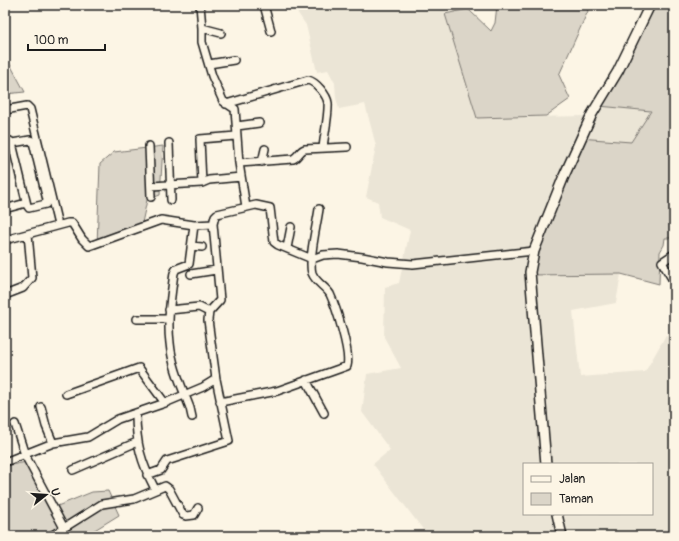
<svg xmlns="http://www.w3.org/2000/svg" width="679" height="541" font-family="Pangolin,sans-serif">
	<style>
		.built { fill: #ebe5d6; fill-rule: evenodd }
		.green { fill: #dbd5c8; stroke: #7c7872 }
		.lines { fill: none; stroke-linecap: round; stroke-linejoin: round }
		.minor-casing { stroke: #1c1c1c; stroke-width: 10 }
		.major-casing { stroke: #1c1c1c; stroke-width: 12 }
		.minor { stroke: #fcf5e5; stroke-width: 7 }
		.major { stroke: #fcf5e5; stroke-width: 9 }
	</style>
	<rect width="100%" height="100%" fill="#fcf5e5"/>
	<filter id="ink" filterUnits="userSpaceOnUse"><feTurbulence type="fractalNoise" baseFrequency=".025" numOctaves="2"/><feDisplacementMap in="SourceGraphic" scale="8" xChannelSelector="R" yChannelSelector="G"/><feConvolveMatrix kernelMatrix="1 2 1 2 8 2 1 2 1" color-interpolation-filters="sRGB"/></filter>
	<g filter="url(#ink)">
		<path class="built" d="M296,5h151l-2,9 33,104 110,-2 11,-10 52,5 -20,31 -104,133 94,-1 -5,29 -43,8 7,66 65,-5 21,-37 8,11v190h-246l-55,-72 17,-14 -28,-38 5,-38 34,-6 -17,-31 1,-50 14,-4 11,-53 -30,-13 -2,-15 -12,-5 10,-51 -11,-42 -26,5 -3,-11 -1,-15 -7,-13 -11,2 -11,-47 -13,-19zM524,464h128v50h-128z"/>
		<path class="green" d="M497,5h89l2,6 -29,64 11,24 -24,17 -69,2 -32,-104 23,-5 23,22 4,-8z
			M649,5h25v233h-9l-1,7 -4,7 -1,32 -38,-10 -94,1 52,-137 52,4 20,-31 -52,-5z
			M5,55l20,37 -20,2z
			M163,146l-3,49 -13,5 -7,32 -21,4 -22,9 3,-81 14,-12z
			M27,462l28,45 37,-15 16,-1 11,24 -26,16 2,5h-90v-70z"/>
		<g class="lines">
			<g class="minor-casing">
				<path id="minor" d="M200,5l2,23v14l10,34 11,25 12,8 4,54 7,44
					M264,5l7,26
					M202,28l19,5
					M209,64l25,-4
					M226,104l82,-24c8,2 19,15 20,23 1,11 -4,33 -5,45
					M5,110l22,-4 3,3 28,116
					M237,126l22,-3
					M5,142l5,-1 2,2 18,-3 3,2 14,58 -1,4 -17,4 -2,-3 -15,-62
					M169,143l2,57
					M149,146l2,51
					M262,162l3,-13
					M239,163l54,-4c5,-2 7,-9 12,-10l42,-2
					M202,183l-2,-44 36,-3
					M151,186l51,-3 7,-3 32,-3
					M5,202l2,5 1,1 18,-5
					M5,240l63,-17h4l10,16 7,7 72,-26 33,5 19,-1
					M191,246l11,1
					M287,248l4,-21
					M674,254l-12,8 12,20
					M191,274l25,-4
					M5,295l18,-7 9,-10 -4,-44
					M169,310l30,-3 10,5
					M137,319h32
					M306,380l18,33
					M66,394l73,-26 26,35
					M220,402l57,-11 70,-25c4,-13 -11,-59 -17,-72 -5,-8 -14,-11 -18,-21 -4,-13 5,-49 7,-64
					M41,407l5,19 7,17
					M136,414c0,30 5,48 19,75
					M192,417l-2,-9c-8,-21 -18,-42 -20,-65 -3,-23 1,-47 4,-70l2,-4 13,-5 5,-39
					M15,424l10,31 39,73
					M5,462l48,-19 35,-6 30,-18 47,-16 38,-16 13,-8
					M73,470l64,-28
					M147,475l14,-5 6,-9 62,-20 -13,-62 -8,-59 1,-8 11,-12 -7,-76 2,-8 2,-2 39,-9 14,3 4,34 4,3 34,14 11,-4 15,-1 24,3 26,5 25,2 121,-13
					M51,536l51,-32 32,-5 31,-13 4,3 14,26 3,1 8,-1 4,-7"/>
			</g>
			<g class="major-casing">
				<path id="major" d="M546,464l-16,-192 4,-21 30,-75 28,-62 26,-43 32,-66
					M557,514l5,22"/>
			</g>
			<use href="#minor" class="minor"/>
			<use href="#major" class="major"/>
		</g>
	</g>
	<rect width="679" height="541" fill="none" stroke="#fcf5e5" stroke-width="20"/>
	<rect x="10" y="10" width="659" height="521" fill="none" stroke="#1c1c1c" stroke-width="1.5" filter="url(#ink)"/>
	<rect x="523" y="463" width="130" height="52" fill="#fcf5e5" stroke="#a29e95"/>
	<rect x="531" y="476" width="20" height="6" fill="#fcf5e5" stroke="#a29e95"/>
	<text x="559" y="483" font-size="12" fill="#1c1c1c">Jalan</text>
	<rect x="531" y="493" width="20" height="12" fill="#dbd5c8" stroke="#a29e95"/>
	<text x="559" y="503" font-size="12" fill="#1c1c1c">Taman</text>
	<g transform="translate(46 495) rotate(73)" stroke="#fcf5e5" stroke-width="3" paint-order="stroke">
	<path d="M0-3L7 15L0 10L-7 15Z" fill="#1c1c1c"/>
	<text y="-6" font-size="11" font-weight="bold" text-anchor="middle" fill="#1c1c1c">U</text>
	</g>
	<path d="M28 44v6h77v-6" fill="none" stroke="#1c1c1c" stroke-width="2"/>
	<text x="34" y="44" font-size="12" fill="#1c1c1c" stroke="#fcf5e5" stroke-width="3" paint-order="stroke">100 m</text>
</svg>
